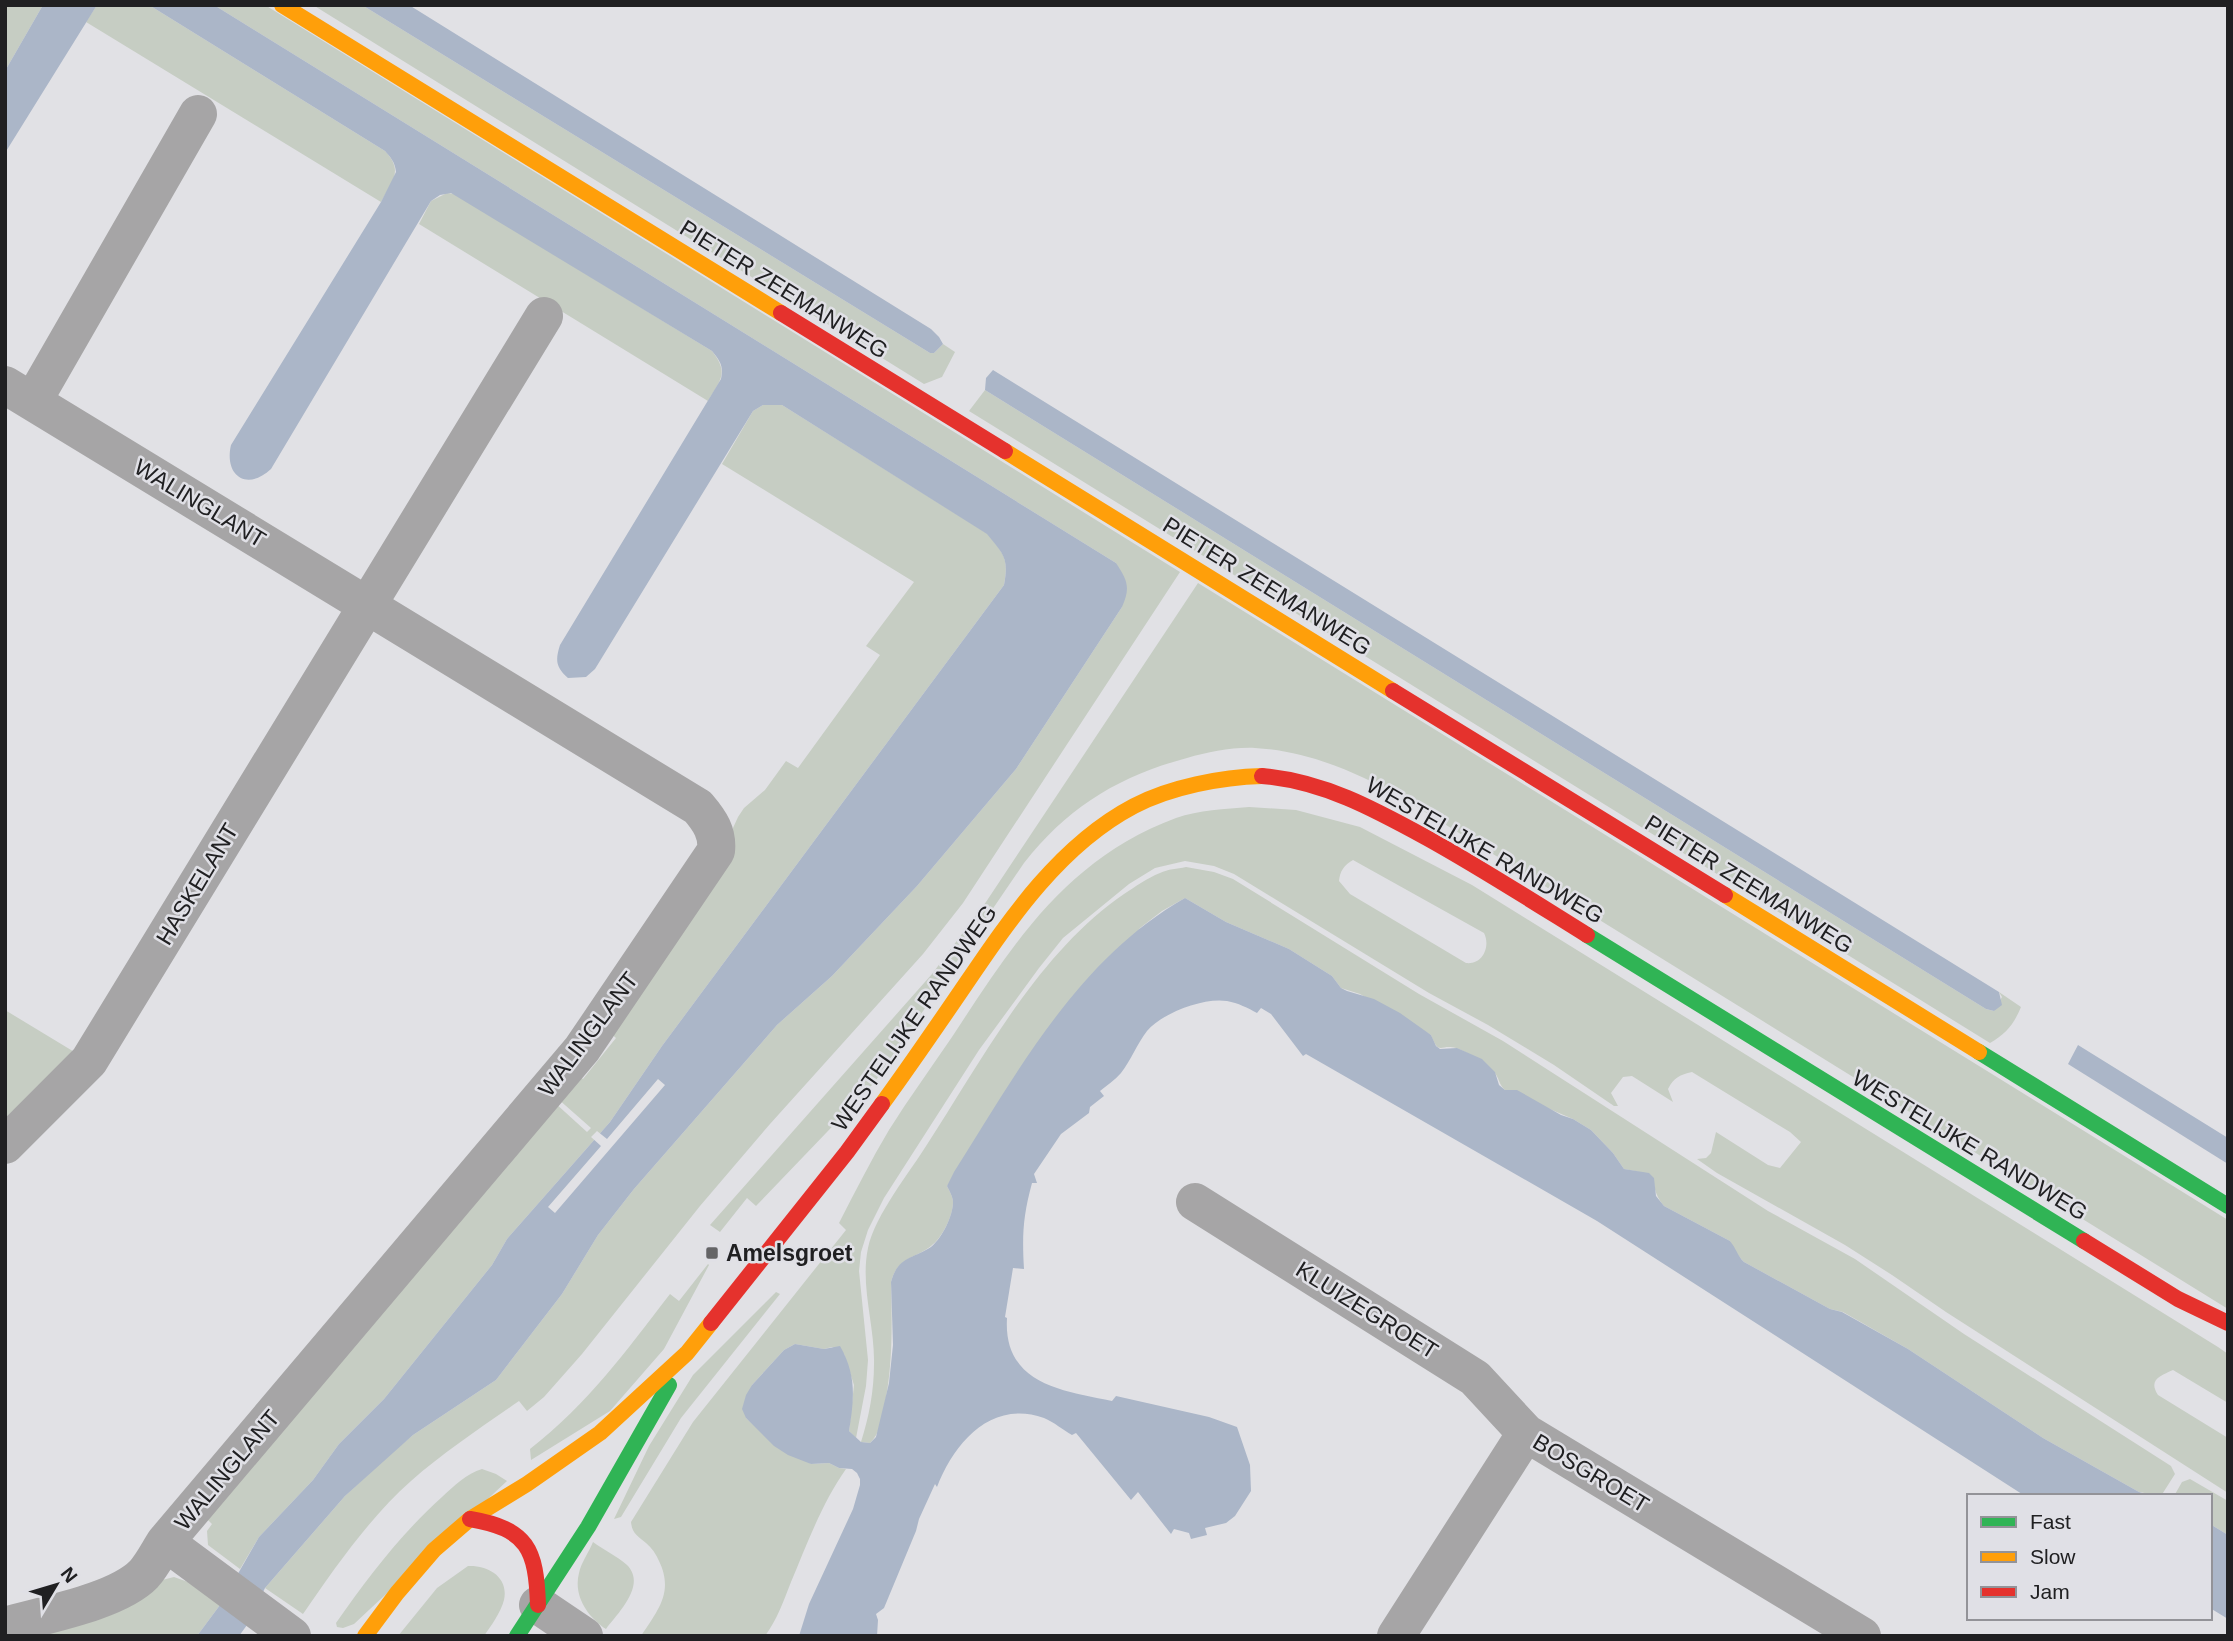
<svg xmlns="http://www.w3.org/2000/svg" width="2233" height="1641" font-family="Helvetica,sans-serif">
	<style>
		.green { fill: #c6cdc3; fill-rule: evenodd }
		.water { fill: #abb6c8 }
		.pier { fill: #e1e1e5 }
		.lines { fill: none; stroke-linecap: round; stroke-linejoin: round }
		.street { stroke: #a6a5a6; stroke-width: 38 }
		.fast { stroke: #30b455; stroke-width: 16 }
		.slow { stroke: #ff9f0a; stroke-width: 16 }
		.jam { stroke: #e5322d; stroke-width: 16 }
		.poi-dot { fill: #646466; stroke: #e0e0e6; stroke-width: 2.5 }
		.labels { text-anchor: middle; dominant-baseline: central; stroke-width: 5; stroke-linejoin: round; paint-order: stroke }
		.street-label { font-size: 23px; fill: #202022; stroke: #e0e0e6 }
		.poi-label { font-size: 23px; font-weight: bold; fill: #202022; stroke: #e0e0e6; text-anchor: start }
	</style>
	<rect width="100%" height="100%" fill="#e1e1e5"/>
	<path class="green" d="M5,5h38l-38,66z
		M97,5h52l236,146c19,20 7,30 -4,51l-295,-180z
		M214,5h51l915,567 -217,331 -40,51 -153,170 -70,82 -118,148 -38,43 -17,14 -8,-10c-37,26 -74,50 -108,80 -41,36 -77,88 -108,133l-38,-26 80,-92 43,-40 25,-21 83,-55 66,-86 36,-59 36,-46 143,-164 55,-49 85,-90 99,-117 106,-162 -6,-44z
		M313,5h49l568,348h4l9,-9 12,8 -13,25 -18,7z
		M447,193l8,1 257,157c17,22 9,28 -4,50l-289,-177 12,-23z
		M985,390l1001,619 8,2 8,-14 -3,-5 22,15c-7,17 -15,27 -31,36l-1021,-632z
		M763,405h19l206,129c16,21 21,24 16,51l-342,461 -52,76 -103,117 -15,26 -108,134 -45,45 -26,36 -54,57 -19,32 -32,-24 -1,-14 5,-7 -7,-7 349,-415 33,30 4,-4 -34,-30 20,-23 6,4 33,-41 -7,-6 118,-173 6,-31 5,-11 6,-9 21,-18 21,-29 12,7 82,-113 -14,-9 48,-64 -192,-118 31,-53z
		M1198,583l1030,637v89l-827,-512c-45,-25 -93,-46 -146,-49 -23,-1 -46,4 -68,10 -68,18 -119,49 -163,105l-150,220 -118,123 -9,-8 -27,34 -10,-7 222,-251 54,-72z
		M1249,807l47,3 64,17 112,58 746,462 10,7v49l-55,-33c-13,6 -25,10 -15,25l70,43v55l-282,-181 -54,-37 -47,-30 -128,-72 -20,-14 9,-1 5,-5 5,-21 52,33 12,3 21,-26 -11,-10 -98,-60c-12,3 -18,5 -24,17l5,13 -41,-26 -9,1 -12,16 7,13h-4l-60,-41 -66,-40 -59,-32 -195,-119 -20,-8 -29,-5 -30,7 -26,16 -66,54 -24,30 -60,82 -95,148 -16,32 -7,22 -2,19 9,89 -2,26 -10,52 -7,-7 5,-46 -10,-31 -12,-7 -8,2 -29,-5 -11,6 -32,35 -6,33 12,11 53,35 18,-1 10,5 7,1c-24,34 -39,75 -55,113 -7,18 -14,38 -26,54h-124c17,-26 33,-44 18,-75 -3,-7 -7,-13 -13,-18 -8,-7 -14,-9 -15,-21l62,-100 153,-192 -7,-7c16,-31 32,-63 50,-93 20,-32 42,-62 63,-93 61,-93 114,-178 224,-219 23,-8 49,-9 73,-11zM1353,860l131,73c7,14 -2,32 -18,30l-116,-69 -11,-13c1,-10 5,-16 14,-21z
		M1186,867l28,5 19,7 186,115 84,47 265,170 87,48 109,75 207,132 4,8 -14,22 -22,-4 -96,-54 -135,-89 -65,-37 -13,-3 -86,-47 -7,-8 -7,-13 -66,-35c-21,-27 6,-29 -40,-37l-11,-16 -22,-23 -18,-11 -68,-29c-6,-5 -6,-13 -11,-18 -3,-5 -32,-23 -38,-24 -16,-4 -17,8 -25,-13l-71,-41 -19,-6 -9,-12 -43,-27 -63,-27 -41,-24 -23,13 -22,17 -193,258c2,4 6,11 6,16 0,14 -11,36 -22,44 -17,13 -34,12 -40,36 1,43 2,84 -7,126 -3,13 -4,25 -14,35l-9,-1c8,-25 13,-51 13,-78 1,-38 -14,-78 -6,-116 7,-33 42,-76 60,-105 55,-85 111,-191 196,-249 11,-7 23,-16 36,-21 8,-4 17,-4 26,-6z
		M5,1010l71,43 -71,75z
		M708,1264l1,1 -45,84 -54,62 -79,49 -1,-11c59,-46 95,-97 140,-155l9,7z
		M776,1292l4,2 -99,124 -60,99 -7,2 35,-73 44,-71z
		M482,1469l14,5 11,7 -153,143 -11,4 -6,-1 -1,-4c32,-46 65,-89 106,-126 11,-10 25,-24 40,-28z
		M2190,1479l38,22v34l-18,-11v-28h-36l8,-14z
		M593,1542c11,8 24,14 34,23 20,20 -9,48 -21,64 -18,-12 -33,-33 -27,-56 2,-10 10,-21 14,-31z
		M468,1566c20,-1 41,11 36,34 -3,12 -13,26 -20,36h-86l39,-48z
		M174,1577l14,5 32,23 -23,31h-168l133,-56z"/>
	<path class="water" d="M43,5h54l-92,148v-82z
		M149,5h65l902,558c11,17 15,24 6,44l-106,162 -99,117 -85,90 -55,49 -143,164 -36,46 -36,59 -66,86 -83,55 -68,61 -80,92 -18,37 -8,11h-42l23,-31 39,-68 54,-57 26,-36 45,-45 108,-134 15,-26 103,-117 52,-76 342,-461c5,-27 0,-30 -17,-51l-205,-129h-19l-10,6 -158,258 -9,8 -18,1c-12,-11 -13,-17 -8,-33l161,-266c3,-13 -1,-18 -9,-28l-261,-158 -11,2 -9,6 -160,268c-25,23 -47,6 -40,-24l150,-243 15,-30c-1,-10 -5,-14 -11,-21z
		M362,5h47l522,324 8,8 4,7 -9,9h-4z
		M993,370l1006,622 3,13 -8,6 -8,-2 -1001,-619 1,-12z
		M1185,898l41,24 63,27 43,27 9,12 6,3 27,8 26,14 31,22 5,11 4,3 17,-1 25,11 13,13 4,13 6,5h12l44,25 12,4 18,11 22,23 11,16 25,4 5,5 2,18 8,10 66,35c6,7 7,14 14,21l86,47 12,3 66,37 135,89 96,54 13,4h-127l-428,-275 -291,-167 -3,2 -32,-42 -10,-6 -4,5c-9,-5 -19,-10 -30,-12 -23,-4 -65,12 -80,30 -10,13 -16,29 -26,42 -6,7 -14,12 -21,18l4,5 -14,11 -1,6 -28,21 -27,40 3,9h-5c-9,33 -10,52 -8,86l-11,-1 -8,49 2,1c-4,66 55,73 105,83l4,-5 93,21 28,10 13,38 1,26 -16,25 -9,7 -21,5 2,7 -16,4 -2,-6 -15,-4 -3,5 -33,-42 -7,8 -55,-67 -4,2c-9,-5 -18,-13 -28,-17 -53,-19 -90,25 -107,69l-2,-3 -16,35 -3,12 -32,77 -8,6 2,6 -1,16h-78l10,-32 44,-95 7,-24v-6l-3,-6 -5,-4 -13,-1 -10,-5 -18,1 -23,-9 -14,-9 -28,-28 -4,-9 4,-14 6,-10 32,-35 11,-6 29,5 16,-3c17,30 14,53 9,85l12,11 9,1 6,-6 13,-54 4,-38 -2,-63c7,-26 22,-23 40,-35 11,-9 22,-31 22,-45 0,-5 -4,-12 -6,-16l7,-14c64,-101 124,-213 231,-274z
		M2078,1045l150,93v26l-160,-100z
		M2210,1524l18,11v84l-18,-11z"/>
	<path class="pier" d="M658,1079l7,6 -110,128 -7,-6 53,-61 -10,-9 6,-6 10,8z"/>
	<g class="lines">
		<path class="street" d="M5,385l693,422c12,14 20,26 18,44l-134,198 -417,493
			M33,401l165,-287
			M5,1145l84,-84 455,-745
			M1195,1202l280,176 51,55
			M538,1605l46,31
			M5,1626c38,-11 112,-24 139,-52 8,-9 14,-21 21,-32l127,94
			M1396,1636l130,-203 336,203"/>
		<path class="fast" d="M1587,935l497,306
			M1979,1052l249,154
			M517,1636l71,-109 81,-142"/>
		<path class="slow" d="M282,5l499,308
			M1005,451l388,240
			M1725,895l254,157
			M882,1104c27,-37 53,-75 79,-113 47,-69 97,-145 173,-185 36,-19 88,-29 128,-30
			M365,1636l32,-43 37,-43 36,-31 57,-35 73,-51 87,-80 24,-30"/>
		<path class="jam" d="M781,313l224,138
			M1393,691l332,204
			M1262,776c61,5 112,33 165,62 54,30 107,64 160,97
			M2084,1241l94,58 50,24
			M711,1323l136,-171 35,-48
			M470,1519c58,10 66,30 68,86"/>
	</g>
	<rect class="poi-dot" x="705" y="1246" width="14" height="14" rx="3.5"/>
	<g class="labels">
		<g class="street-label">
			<text transform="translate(784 289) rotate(32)">PIETER ZEEMANWEG</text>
			<text transform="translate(200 503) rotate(31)">WALINGLANT</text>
			<text transform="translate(1267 586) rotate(32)">PIETER ZEEMANWEG</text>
			<text transform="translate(1485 850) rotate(30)">WESTELIJKE RANDWEG</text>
			<text transform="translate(197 884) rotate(-59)">HASKELANT</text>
			<text transform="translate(1749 884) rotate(32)">PIETER ZEEMANWEG</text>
			<text transform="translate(914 1018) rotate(-55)">WESTELIJKE RANDWEG</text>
			<text transform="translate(588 1034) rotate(-53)">WALINGLANT</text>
			<text transform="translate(1970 1145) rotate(31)">WESTELIJKE RANDWEG</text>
			<text transform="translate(1367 1310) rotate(32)">KLUIZEGROET</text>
			<text transform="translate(227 1470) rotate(-50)">WALINGLANT</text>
			<text transform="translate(1591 1473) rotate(31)">BOSGROET</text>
		</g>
		<g class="poi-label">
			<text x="726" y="1253">Amelsgroet</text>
		</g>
	</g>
	<rect width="2233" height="1641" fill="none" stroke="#202022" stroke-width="14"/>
	<rect x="1967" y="1494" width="245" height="126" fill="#e0e0e6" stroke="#939398" stroke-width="2"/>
	<rect x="1981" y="1517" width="35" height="10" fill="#30b455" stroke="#939398" stroke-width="2"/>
	<text x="2030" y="1529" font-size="21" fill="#202022">Fast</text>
	<rect x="1981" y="1552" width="35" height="10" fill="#ff9f0a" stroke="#939398" stroke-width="2"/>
	<text x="2030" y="1564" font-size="21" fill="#202022">Slow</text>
	<rect x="1981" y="1587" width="35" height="10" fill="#e5322d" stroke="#939398" stroke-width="2"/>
	<text x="2030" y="1599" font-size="21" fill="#202022">Jam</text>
	<g transform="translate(56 1585) rotate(52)" stroke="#e0e0e6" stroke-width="5" paint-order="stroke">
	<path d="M0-5L12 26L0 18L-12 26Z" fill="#202022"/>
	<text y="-10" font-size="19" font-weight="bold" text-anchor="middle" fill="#202022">N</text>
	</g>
</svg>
